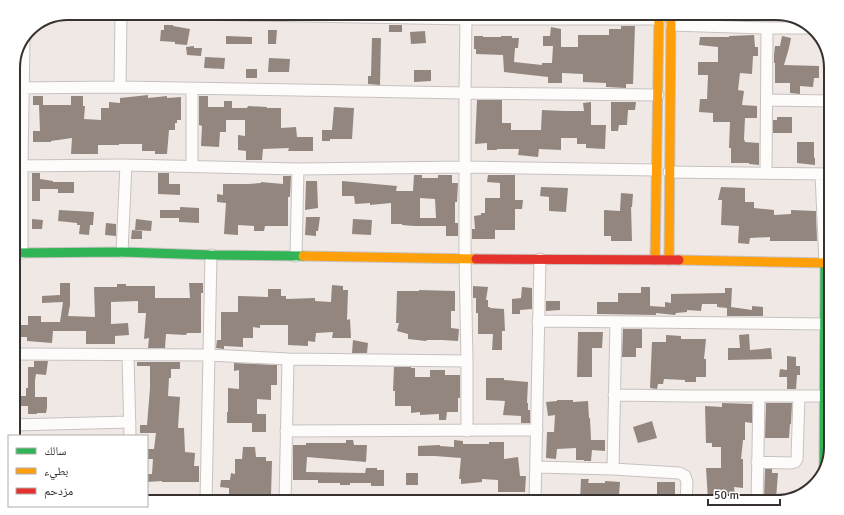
<svg xmlns="http://www.w3.org/2000/svg" width="844" height="515" font-family="Signika,'Noto Naskh Arabic',sans-serif">
	<style>
		.building { fill: #93867f; fill-rule: evenodd }
		.lines { fill: none; stroke-linecap: round; stroke-linejoin: round }
		.street-casing { stroke: #c7c2c0; stroke-width: 13 }
		.fast-casing { stroke: #c7c2c0; stroke-width: 11 }
		.slow-casing { stroke: #c7c2c0; stroke-width: 11 }
		.jam-casing { stroke: #c7c2c0; stroke-width: 11 }
		.street { stroke: #fdfcfb; stroke-width: 11 }
		.fast { stroke: #30b455; stroke-width: 9 }
		.slow { stroke: #ff9f0a; stroke-width: 9 }
		.jam { stroke: #e5322d; stroke-width: 9 }
		.rim { fill: none; stroke: #373230; stroke-width: 2 }
	</style>
	<rect width="100%" height="100%" fill="#efe8e5"/>
	<path class="building" d="M164,25h9v1l17,3 -3,16 -12,-1v-2l-15,-1 1,-11h3z
		M389,25h13v7h-13z
		M621,26h14l-2,58h-7v4l-20,-1v-4l-23,-1v-8l-21,-1v10h-14v-6l-44,-5 -1,-17 -27,-1v-5h-2v-13h9v1h18v-1h11v2h7l-1,10h-3l-1,14 28,3v-2h10l1,-17h-10v-10h7l1,-9 10,2v18h17v-12h31v-6h12z
		M268,30h9l-1,14h-8z
		M425,31l1,12 -15,1 -1,-12z
		M754,35l1,12h3v9h-5l-1,18 -12,-1 -2,17 6,1 -2,14 15,1v12h-12l-1,21 1,3 14,1v22l-10,-1v-1h-18v-15h-2l1,-26h-17v-9l-14,-1 1,-13h7l1,-24h-10v-13h20v-15l-19,-2 1,-8h29v-1z
		M226,36l26,1v7h-26z
		M782,36l9,2 -2,10 -5,17 35,1v12h-5l-1,9 -13,-1v8l-10,-1v-10h-15v-20h-1v-8l1,-9h5z
		M372,38h9l-1,47 -12,-1v-8h3z
		M194,46v2h8l-1,8 -14,-1 -1,-8z
		M205,57l20,1 -1,11 -20,-1z
		M269,58l21,1 -1,13h-21z
		M246,69h11v9h-11z
		M414,70h17v11l-17,1z
		M148,95v3l19,-2v2l14,-1v23h-4v3h-2v7h-6l-2,24h-12v-3h-13v-7h-23v1h-21v9h-27l1,-16 -21,3v1h-18v-11h7l-1,-26h32v-9h12v10h2l-1,13 17,1v-12h8v-6l11,1v-5z
		M33,96h10v9h-10z
		M199,96h9v11h16v-6h8v7h15l1,-2 19,1v1h14v20l15,-1 1,10h16v14h-25l1,-3 -26,1 -1,11h-16v-9l-8,-1v-15l7,1v-16h-19v12h-6l-1,15 -18,-1 1,-20 -3,-1z
		M477,100h25v23h9v7h30l1,-20 22,1h20l-1,-8 8,-1v23h15l-1,24 -19,-1v-4h-9v-6h-16v12l-22,-1 -1,8 -20,-2 1,-6h-22v1h-10v-7l-12,1z
		M611,102h25l-1,8h-7l-1,15h-8l-1,6h-7z
		M334,107l20,1 -2,31h-22v2h-8v-11h10z
		M777,117h15v16h-19v-13h4z
		M797,142h17v16h1v7l-18,-2z
		M32,173h8v6l7,1 6,1v1h21v11h-16v-4h-18v12h-8z
		M158,173h11v11h11v11l-22,-1z
		M414,175h8v3h16v-3h14v8h6l-1,19h-2v21h3v13h-12v-10h-32l-12,-1v-1h-11v-21l-21,2v-2l-15,1 -1,-8h-12v-15l55,5 -1,5h17zM420,198l15,1 1,19h-16z
		M488,175h27v25h8l-1,9h-7v21h-20v9h-23v-10h3l-1,-13 7,-1v-2h4v-15h15v-15l-13,-1z
		M283,176h8l-1,21h-2v29h-23l-1,5h-10v-5l-16,-1v10l-14,-1 2,-31 -9,-1v-8l6,1v-11h25l13,-1v-1l22,2z
		M306,181h11l1,27 -13,2z
		M541,187l27,1 -2,24 -17,-1v-14l-9,-1z
		M721,187l24,1v14h9v6l20,2v5l17,-1v-4l25,1 1,30h-47v-4l-20,1 -1,6 -11,-1 1,-17 -18,-1 1,-25h-4z
		M621,193l12,1 -1,13h-1l1,34h-21v-5h-7v-26l16,1z
		M180,207l19,1v15l-20,-1v-4h-19v-8h20z
		M59,210l35,2 -1,13h-3l-1,10 -10,-1 1,-9h-3v-2l-19,-2z
		M306,217h14l-2,14h-2v5l-11,-1z
		M32,219l11,1 -1,9h-10z
		M136,219l16,2 -1,10 -16,-1z
		M353,219l19,1 -1,15 -19,-1z
		M106,223l10,1v12l-11,-1z
		M132,230l10,1v8h-11z
		M60,283h10v22l-2,11 27,1 -1,-30h23v-3h9v2h29v12h35l-1,-15h14v10h-2v40h-14l-1,2 -20,-1 -1,14h-17l1,-10 -5,1 2,-26h-8v-12l-27,1v22l17,-1 1,12 -14,1v8h-29v-13h-33l-1,12 -25,-2v-4h-14v-12h15v-9h13v6h19l3,-20 -21,1v-7l18,-1z
		M332,285l11,1v4h5l-1,30 3,-1 1,19h-19l1,-6 -17,1 -1,9 -7,-1v5l-20,-1v-20h-28v3l-7,-1v11h-10v9l-19,-1v3l-8,-1 1,-8h4v-28h17v-16l30,1v-8h13v7h5v3l29,-1v3l16,1z
		M473,286l15,1 -2,13h2v7h2v1l14,1 1,22h-3v19h-10l1,-16h-15v-21h-2v-15h-3z
		M522,287l10,1v21l-12,1v4h-8v-15l9,-1z
		M641,287h9v19l15,1v-5l6,1v-9l54,-1v-5h7l-1,19 21,3v-4l11,1v9h-36v-8l-10,-1v-3h-15l-1,7 -14,-1v2l-11,1 -1,2 -19,-2v2l-59,-1v-12h21v-9h23z
		M419,290l36,1v20h-4v17l8,1 -1,12 -16,-1h-15l-1,1 -18,-2v-5l-11,-3 2,-8h-3l1,-32h22z
		M546,301h14v9l-14,1z
		M623,329h19v19h-6v9h-14z
		M578,332h25l-1,16h-10v29h-15z
		M749,334l1,16 21,-2 1,11 -44,1v-12h12l-1,-13z
		M666,335l15,1v3h25l-2,20h2v18h-10v5h-11v-2l-21,-1 -1,5h-5l-1,5 -7,-1 2,-46h14z
		M353,340l15,3 -1,10h-15z
		M787,356l9,1v9h4v9h-3l-1,14h-9v-12h-8l1,-8 7,1z
		M34,361h14l-2,14 -10,-1 -1,6v17h12v11l-1,5h-9v1h-9v-8h-15v-10h13v-8h2v-21h6z
		M137,362h43v7h-9v9h-2l-1,18 12,1 -2,31h6l1,24 10,1 -1,13h5v16h-37v-1l-15,1v-8h5l1,-15h-6v-10h7l2,-16h-16v-8h7l3,-37v-22h-13z
		M234,363l43,2v20h-6v15l-14,-1v15h9v18h-14v-9h-25v-11h1v-24l11,1v-19l-5,1z
		M394,367h17v1h4v9h15v-7h15v5h15v23h-2v14h-11l-1,8h-7v-6l-19,1v-3l-9,1v-7h-16v-15h-2z
		M486,378h18v2l24,2 -1,21h1v7h2v13h-9v-7l-18,-1 2,-14 -19,-1z
		M557,400h16v2l15,-1 1,17h1l1,22h14v11l-13,-1 -1,11h-7v-1h-8v-12l-19,1 -1,10 -10,-1 1,-26h7l1,-17 -7,1 -2,-14 11,-1z
		M722,403l30,1v19l-7,-1v18h-2l-2,19h2v29l-9,-1 2,15h-13v-4l-15,2 -2,-32h15v-21h-9v-4h-6l-1,-37 17,1z
		M766,403h26l-1,21h-1l-1,14h-24z
		M652,421l5,17 -19,5 -5,-16z
		M346,440h7l1,5h13l-1,17 -59,-5 -1,15 59,1 1,-5h11v2h7v16h-13v-3h-21v2h-10v-2h-22v-3h-25v-35h13v-2h40z
		M454,440l9,1v3h26v-2h15v17l14,-2 2,19h6l-1,16h-27v-12l-16,-1v3l-21,2v-5h-2l2,-21 -26,-2h-17v-10l22,-1v1l14,1z
		M243,447h12l1,10h10v4h6l-1,35h-15v6h-27v-14l-9,-1 1,-7h9l1,-7 4,1v-15h7z
		M765,469h7v4h6l-2,26 -12,-1z
		M406,473h12v12h-12z
		M581,479h8l-1,4h17v-2l15,1 -1,14h-24v6h-15z
		M657,482h18v19l-18,-1z"/>
	<g class="lines">
		<g class="street-casing">
			<path id="street" d="M64,14h129l273,5h193
				M466,14l-1,79v165l2,103v70
				M671,25l96,3h44
				M120,87l1,-73
				M13,88l107,-1 345,6 193,2
				M192,89v77
				M767,100l64,1
				M13,166l113,-1 172,4 167,-2 191,3
				M669,172l162,2
				M766,173l1,-145
				M821,174l4,89
				M122,252l4,-87
				M22,253v-87l2,-127
				M296,256l2,-87
				M538,321l287,3
				M13,354l196,1 79,4 179,2
				M128,355l2,81
				M614,395l76,1h135
				M13,425l117,-3
				M286,431l251,-1
				M757,462l34,1 4,-1 2,-3 2,-63
				M536,467l77,2 66,4 6,3 2,6 -1,20
				M613,469l3,-147
				M147,502h20
				M206,502l5,-247
				M285,502l3,-143
				M535,502l5,-243
				M757,502l2,-106"/>
		</g>
		<g class="fast-casing">
			<path id="fast" d="M13,253l109,-1 89,3 92,1
				M824,473l1,-210"/>
		</g>
		<g class="slow-casing">
			<path id="slow" d="M303,256l173,3
				M655,260l4,-247
				M669,260l2,-247
				M679,260l152,3"/>
		</g>
		<g class="jam-casing">
			<path id="jam" d="M476,259l203,1"/>
		</g>
		<use href="#street" class="street"/>
		<use href="#fast" class="fast"/>
		<use href="#slow" class="slow"/>
		<use href="#jam" class="jam"/>
	</g>
	<path d="M0 0H844V515H0ZM68 20H776A48 48 0 0 1 824 68V447A48 48 0 0 1 776 495H68A48 48 0 0 1 20 447V68A48 48 0 0 1 68 20Z" fill="#fff" fill-rule="evenodd"/>
	<path class="rim" d="M68 20H776A48 48 0 0 1 824 68V447A48 48 0 0 1 776 495H68A48 48 0 0 1 20 447V68A48 48 0 0 1 68 20Z"/>
	<rect x="8" y="435" width="140" height="72" fill="#ffffff" stroke="#afadac"/>
	<rect x="16" y="448" width="20" height="6" fill="#30b455" stroke="#afadac"/>
	<text x="44" y="455" font-size="12" fill="#373230">سالك</text>
	<rect x="16" y="468" width="20" height="6" fill="#ff9f0a" stroke="#afadac"/>
	<text x="44" y="475" font-size="12" fill="#373230">بطيء</text>
	<rect x="16" y="488" width="20" height="6" fill="#e5322d" stroke="#afadac"/>
	<text x="44" y="495" font-size="12" fill="#373230">مزدحم</text>
	<path d="M708 499v6h72v-6" fill="none" stroke="#373230" stroke-width="2"/>
	<text x="714" y="499" font-size="12" fill="#373230" stroke="#ffffff" stroke-width="3" paint-order="stroke">50 m</text>
</svg>
